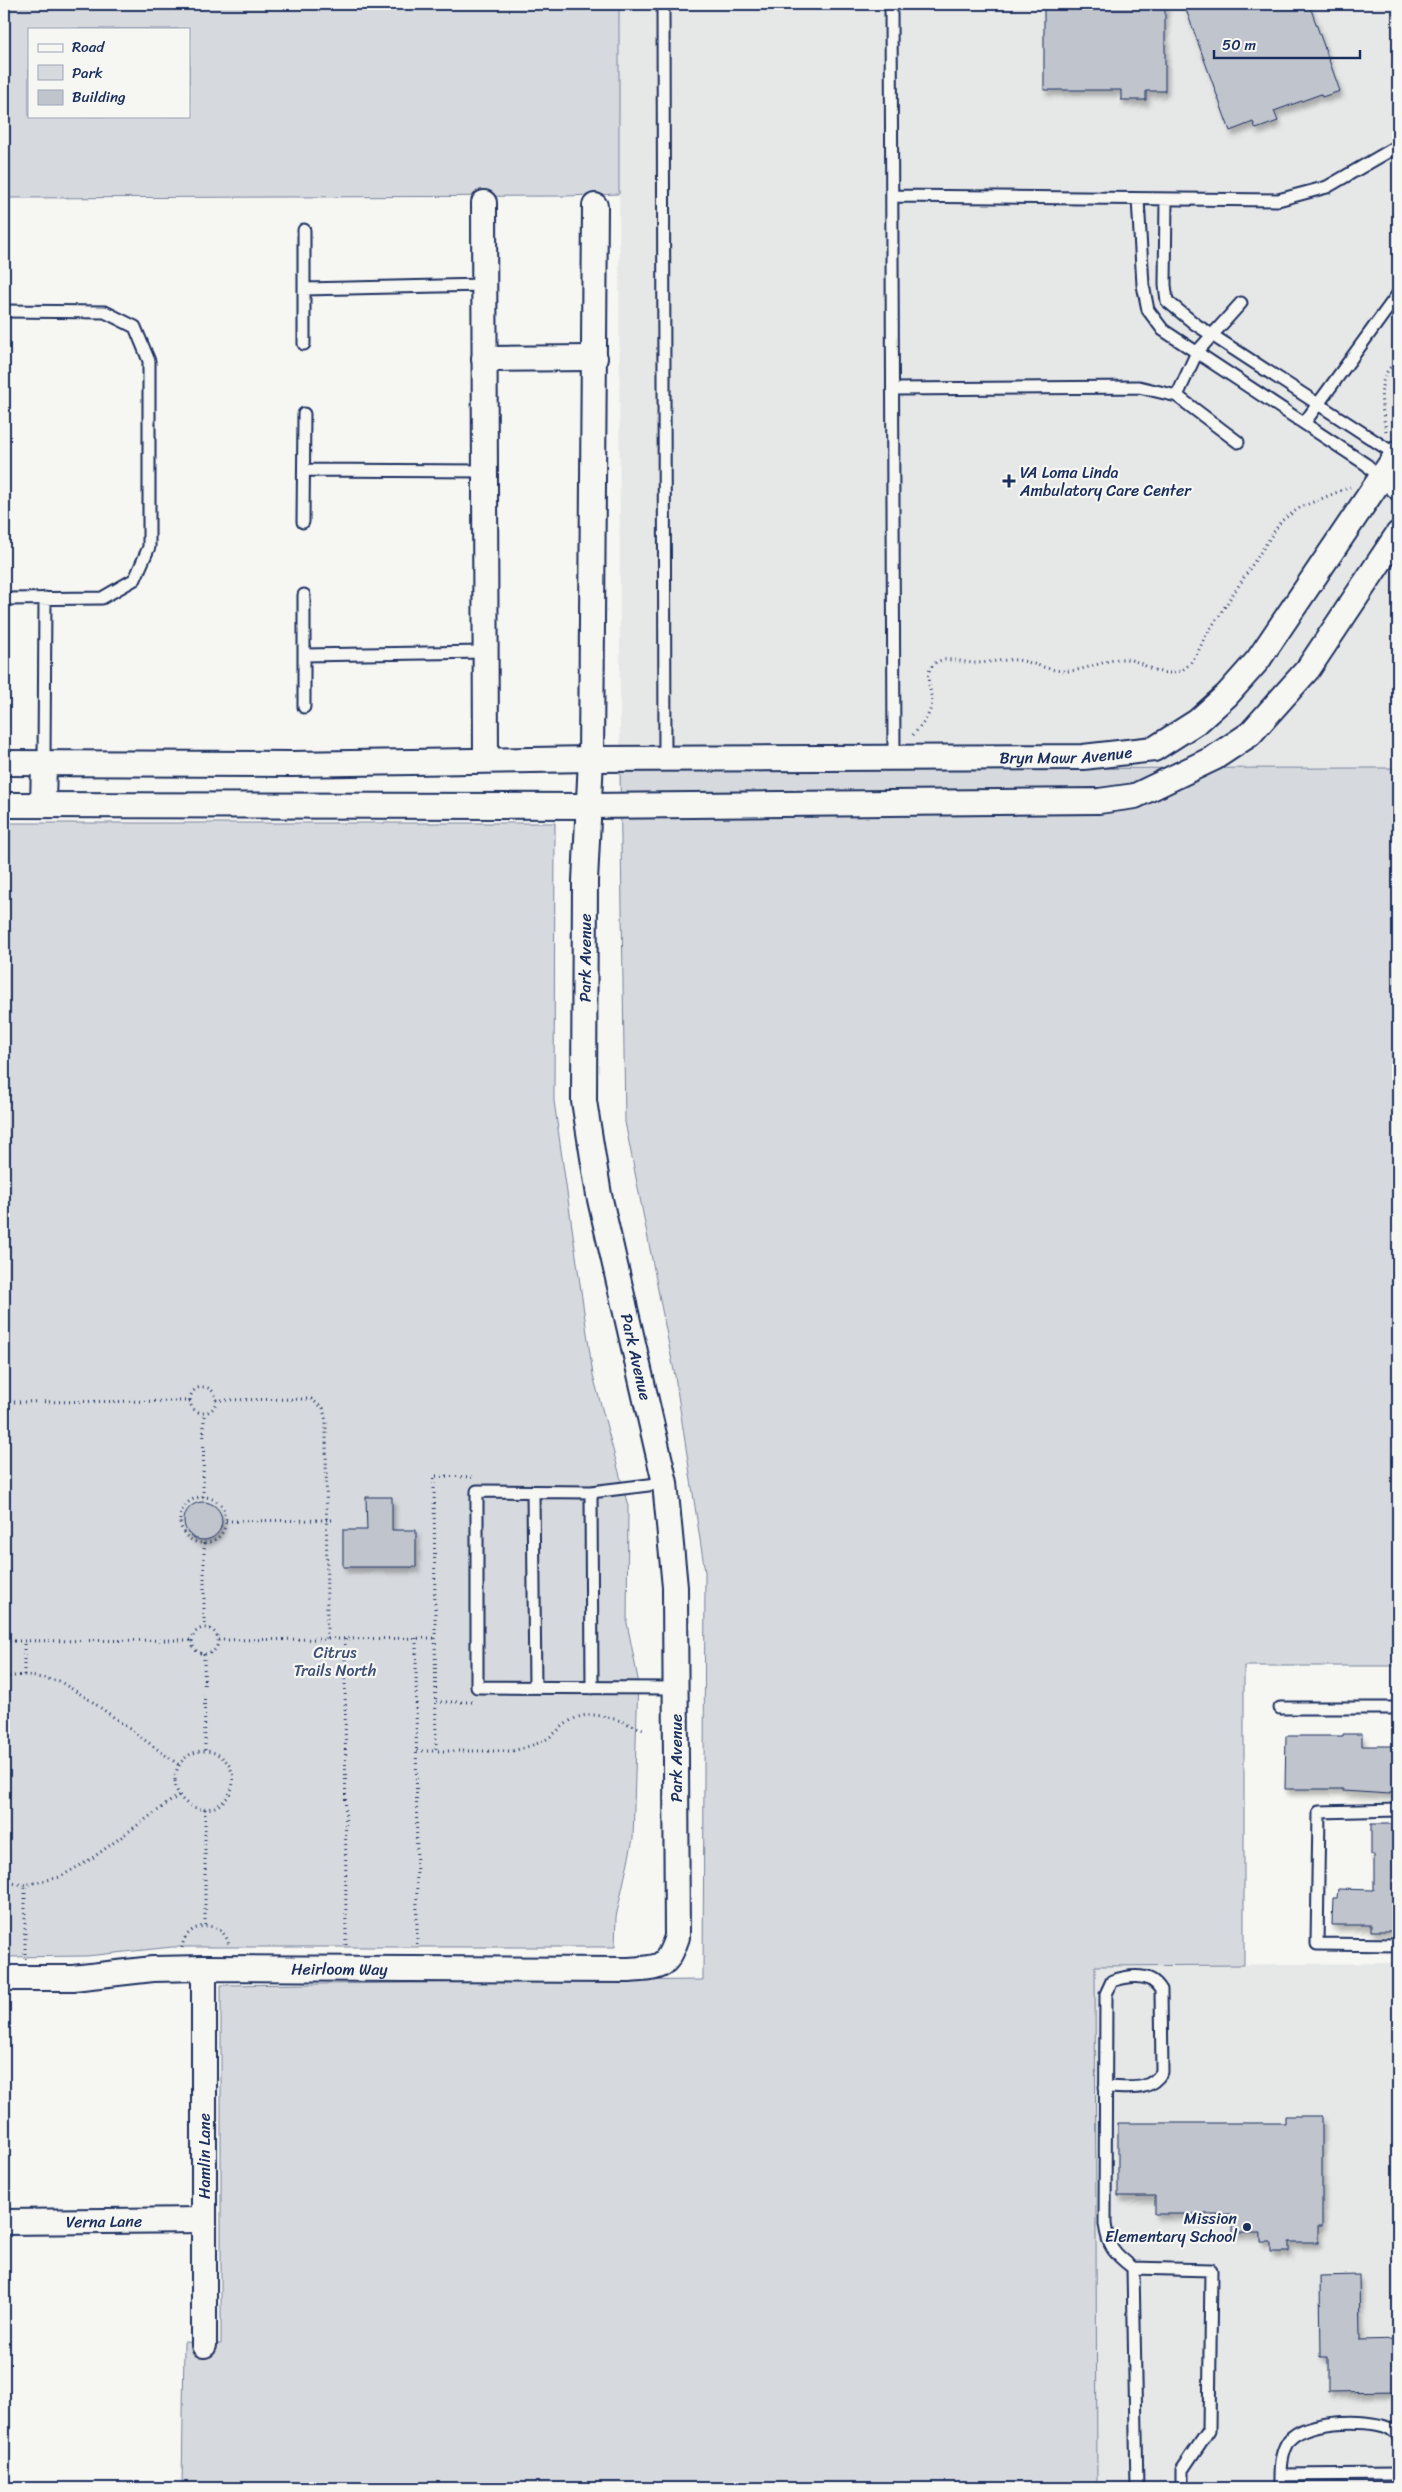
<svg xmlns="http://www.w3.org/2000/svg" width="1402" height="2492" font-family="Sriracha,sans-serif">
	<style>
		.built { fill: #e6e7e7 }
		.green { fill: #d6d9dd; stroke: #78849e; fill-rule: evenodd }
		.building { fill: #c0c4cd; stroke: #1b2f5e; filter: url(#shadow) }
		.lines { fill: none; stroke-linecap: round; stroke-linejoin: round }
		.service-casing { stroke: #1b2f5e; stroke-width: 15 }
		.minor-casing { stroke: #1b2f5e; stroke-width: 28 }
		.path { stroke: #1b2f5e; stroke-width: 3; stroke-dasharray: 1 4; stroke-linecap: butt }
		.service { stroke: #f6f6f2; stroke-width: 11 }
		.minor { stroke: #f6f6f2; stroke-width: 24 }
		.poi-dot { fill: #1b2f5e; stroke: #f6f6f2; stroke-width: 2 }
		.labels { text-anchor: middle; dominant-baseline: central; stroke-width: 4.5; stroke-linejoin: round; paint-order: stroke }
		.poi-label { font-size: 16px; fill: #1b2f5e; stroke: #f6f6f2; text-anchor: start }
		.street-label { font-size: 16px; fill: #1b2f5e; stroke: #f6f6f2 }
		.park-label { font-size: 16px; fill: #405177; stroke: #f6f6f2 }
	</style>
	<defs>
		<filter id="shadow"><feDropShadow dx="3" dy="5.5" stdDeviation="2.5" flood-color="#0004"/></filter>
	</defs>
	<rect width="100%" height="100%" fill="#f6f6f2"/>
	<filter id="ink" filterUnits="userSpaceOnUse"><feTurbulence type="fractalNoise" baseFrequency=".02" numOctaves="2"/><feDisplacementMap in="SourceGraphic" scale="10" xChannelSelector="R" yChannelSelector="G"/><feConvolveMatrix kernelMatrix="1 2 1 2 8 2 1 2 1" color-interpolation-filters="sRGB"/></filter>
	<g filter="url(#ink)">
		<path class="built" d="M619,4h779v764l-778,1z
			M1398,1963v525h-301l-3,-522z"/>
		<path class="green" d="M4,4h615v190l-53,2 -562,2zM29,29h160v87h-160z
			M1398,768v898h-154v299l-149,1 2,522h-915l2,-146 37,2v-359l482,-5 2,-408 -30,-196 -50,-254 -5,-353z
			M4,823h551l-1,278 39,274 35,131 -1,117 11,56 -5,160 -17,78 -1,30h-443l-85,9 -83,1z"/>
		<path class="building" d="M1044,4h121v87h-19v9h-25v-10h-77z
			M1184,4h125l31,87 -18,6 -1,-3 -47,17 4,10 -22,8 -3,-7 -23,9z
			M366,1497h26v33h24v37h-73v-37h24z
			M184 1521a19 19 0 1 1 38 0a19 19 0 1 1-38 0Z
			M1343,1734h19v12h36v46h-8v2l-47,-3v-2h-58l1,-53h57z
			M1371,1824h23v68h4v39h-27v-6h-39l1,-27h4l1,-9 36,1v-35h-3z
			M1285,2116h37v110h-4v16h-29v10h-18v-10h-10v-9h-29v-19h-77v-18h-37v-73h167z
			M1359,2275l1,65 38,-1v52l-70,1v-35h-7l-1,-81z"/>
		<g class="lines">
			<g class="service-casing">
				<path id="service" d="M663,4l2,755
					M891,4l3,753
					M892,196l386,4 49,-13 71,-41
					M1138,199l5,86 5,25 15,20 204,135 31,31
					M1166,199l-1,86 2,16 28,23 203,132
					M304,289l180,-4
					M4,311l101,1 30,15 14,34v186l-14,32 -33,19 -98,1
					M304,344v-114
					M893,389l246,-2 38,9 61,46
					M1177,396l20,-44 44,-49
					M1305,422l93,-128
					M304,470l181,1
					M303,522l1,-108
					M304,655l181,-3
					M304,707v-112
					M44,763l1,-165
					M665,1483l-74,9 -114,-1v196l199,1
					M533,1492l2,195
					M591,1492l1,196
					M1280,1708h118
					M1398,1810l-79,2 -2,132 81,1
					M1105,2087c23,0 44,6 57,-15l-1,-82c-10,-18 -31,-15 -49,-9l-6,13 -1,230c3,24 10,30 28,44
					M1280,2475l118,-1
					M1137,2488l-4,-220 78,2 -2,160 -27,40v18
					M1280,2488c0,-15 -1,-31 7,-45 13,-23 80,-25 102,-15 3,2 7,5 9,8"/>
			</g>
			<g class="minor-casing">
				<g id="minor">
					<path d="M484,203l2,557"/>
					<path d="M484,359l111,-1"/>
					<path id="s1" d="M4,763l288,1 299,-5 492,-2 71,-8 44,-28 29,-26 31,-35 140,-207"/>
					<path d="M4,805l585,1 510,-5 36,-5 79,-38 36,-24 58,-65 90,-135"/>
					<path d="M43,805l1,-42"/>
					<path d="M204,1968v377"/>
					<path id="s2" d="M4,1978h69l80,-9 51,-1 424,2c33,-2 38,-1 49,-33l-2,-350 -10,-104 -66,-288 -15,-94 1,-220 6,-122 4,-553"/>
					<path id="s3" d="M4,2222l200,-2"/>
				</g>
			</g>
			<path class="path" d="M1386,431c-4,-24 -12,-55 12,-70
				M913,735c7,-8 15,-16 18,-28 4,-14 -10,-30 3,-43 9,-9 30,-1 41,-1 14,0 28,-4 42,-3 17,2 33,12 51,11 18,-1 34,-10 52,-12 12,-1 21,5 32,10 31,13 42,-7 53,-32l76,-116 20,-14 49,-20
				M190 1400a13 13 0 1 1 26 0a13 13 0 1 1-26 0Z
				M216,1400l95,-1 12,9 3,13 1,218
				M4,1402l186,-1
				M472,1477l-38,-1 2,275h76c11,-3 23,-6 33,-11 11,-6 20,-18 31,-22 21,-9 48,5 67,11
				M203,1497l1,-84
				M180 1520a23 23 0 1 1 46 0a23 23 0 1 1-46 0Z
				M226,1521l106,-1
				M204,1543v84
				M192 1641a13 13 0 1 1 26 0a13 13 0 1 1-26 0Z
				M416,1638l1,309
				M345,1639l1,310
				M218,1640l218,-2
				M4,1641l187,-1
				M204,1654l1,96
				M24,1675v-34
				M4,1677l20,-2 35,6 31,19 89,65
				M436,1702h38
				M175 1780a29 29 0 1 1 58 0a29 29 0 1 1-58 0Z
				M417,1751h19
				M205,1809v116
				M4,1882l21,3 35,-8 31,-18 88,-64
				M182,1948c3,-28 44,-30 47,-1
				M25,1959v-74"/>
			<use href="#service" class="service"/>
			<use href="#minor" class="minor"/>
		</g>
	</g>
	<g class="poi-dot">
		<path d="M1006.5 473.5h5v5h5v5h-5v5h-5v-5h-5v-5h5z"/>
		<circle cx="1247" cy="2227" r="5"/>
	</g>
	<g class="labels">
		<g class="poi-label">
			<text x="1020" y="472">VA Loma Linda<tspan x="1020" dy="18">Ambulatory Care Center</tspan></text>
			<text x="1237" y="2218" text-anchor="end">Mission<tspan x="1237" dy="18">Elementary School</tspan></text>
		</g>
		<g class="street-label">
			<text stroke="none"><textPath href="#s1" startOffset="1062">Bryn Mawr Avenue</textPath></text>
			<text stroke="none"><textPath href="#s2" startOffset="1679">Park Avenue</textPath></text>
			<text transform="translate(636 1357) rotate(77)">Park Avenue</text>
			<text transform="translate(676 1758) rotate(-90)">Park Avenue</text>
			<text stroke="none"><textPath href="#s2" startOffset="336">Heirloom Way</textPath></text>
			<text transform="translate(204 2156) rotate(-90)">Hamlin Lane</text>
			<text stroke="none"><textPath href="#s3" startOffset="100">Verna Lane</textPath></text>
		</g>
		<g class="park-label">
			<text x="335" y="1652">Citrus<tspan x="335" dy="18">Trails North</tspan></text>
		</g>
	</g>
	<rect width="1402" height="2492" fill="none" stroke="#f6f6f2" stroke-width="20"/>
	<rect x="10" y="10" width="1382" height="2472" fill="none" stroke="#1b2f5e" stroke-width="2" filter="url(#ink)"/>
	<rect x="28" y="28" width="162" height="90" fill="#f6f6f2" stroke="#9ea6b7"/>
	<rect x="38" y="44" width="25" height="8" fill="#f6f6f2" stroke="#9ea6b7"/>
	<text x="72" y="52" font-size="15" fill="#1b2f5e">Road</text>
	<rect x="38" y="65" width="25" height="15" fill="#d6d9dd" stroke="#9ea6b7"/>
	<text x="72" y="78" font-size="15" fill="#1b2f5e">Park</text>
	<rect x="38" y="90" width="25" height="15" fill="#c0c4cd" stroke="#9ea6b7"/>
	<text x="72" y="102" font-size="15" fill="#1b2f5e">Building</text>
	<path d="M1214 50v8h146v-8" fill="none" stroke="#1b2f5e" stroke-width="2.5"/>
	<text x="1222" y="50" font-size="15" fill="#1b2f5e" stroke="#f6f6f2" stroke-width="4" paint-order="stroke">50 m</text>
</svg>
